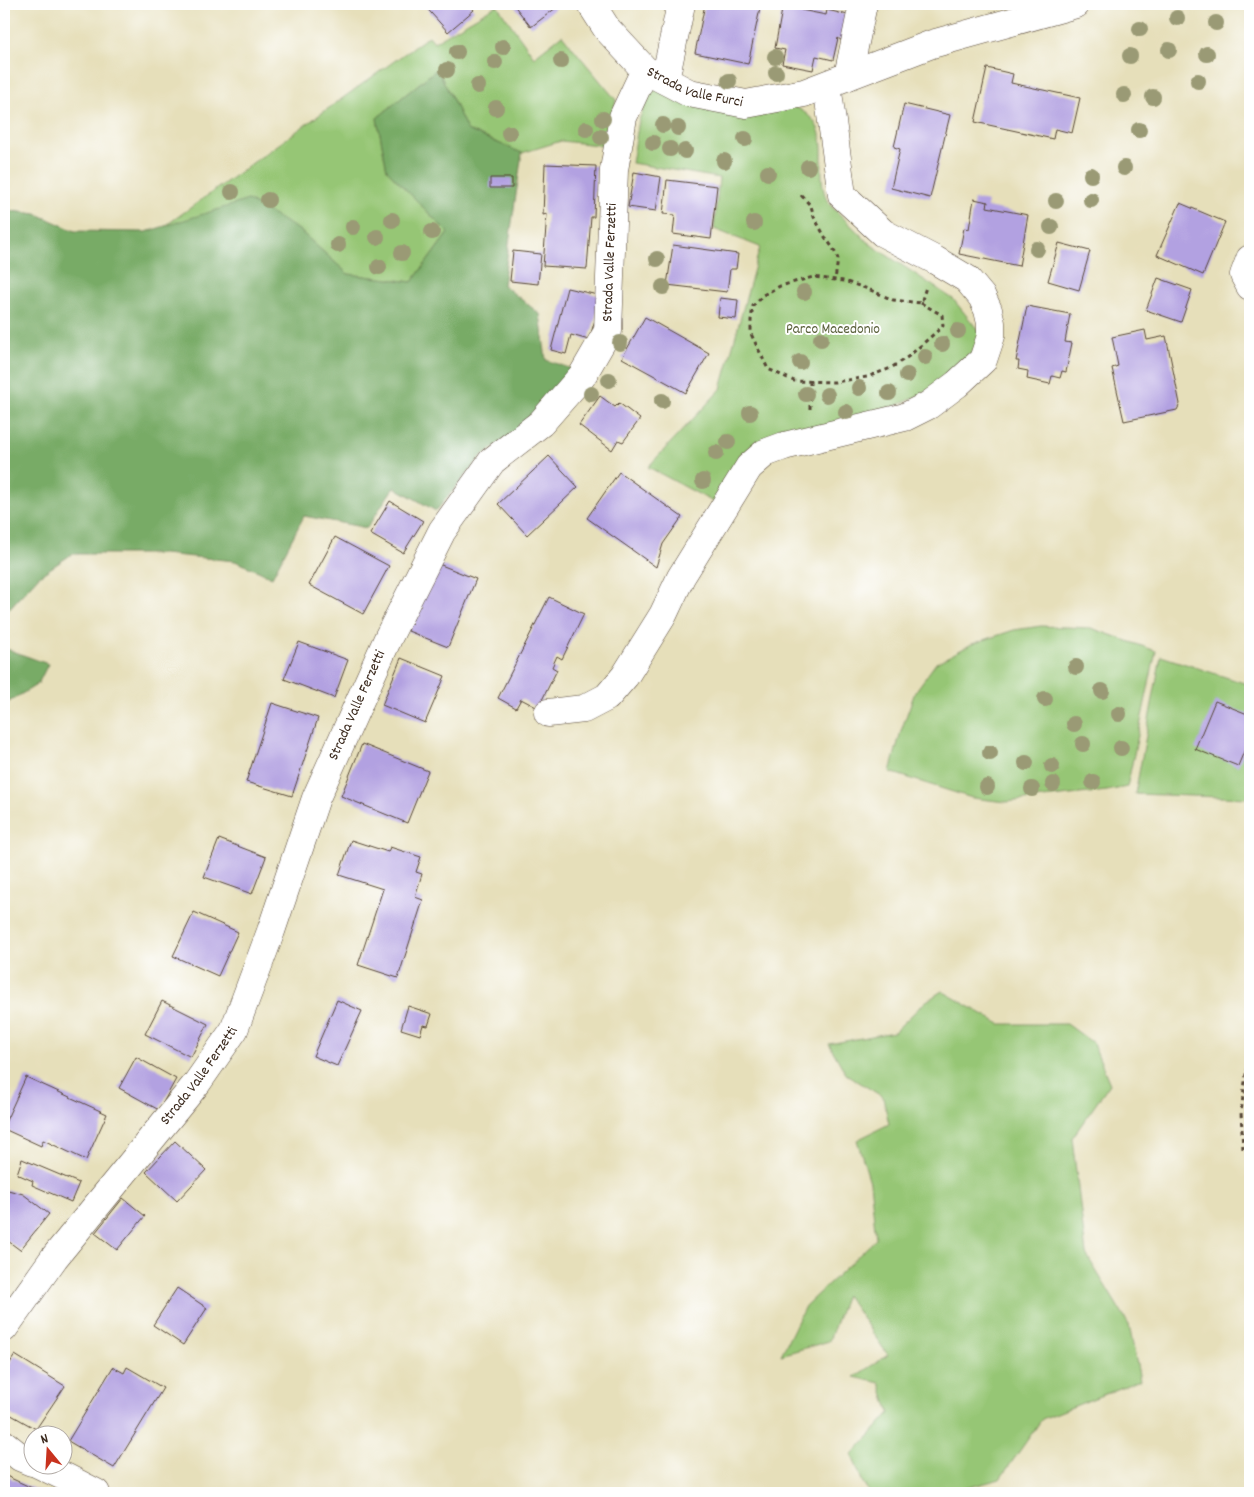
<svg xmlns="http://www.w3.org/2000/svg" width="1254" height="1497" font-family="Dekko,sans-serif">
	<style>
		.green { fill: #96c675; stroke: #68784a }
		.forest { fill: #78ab66; stroke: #5a6a42 }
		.building { fill: #b2a1e1 }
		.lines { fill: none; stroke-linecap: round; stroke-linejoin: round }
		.minor-casing { stroke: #554535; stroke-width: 29 }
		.path { stroke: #554535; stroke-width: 3; stroke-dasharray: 4 4; stroke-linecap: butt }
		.minor { stroke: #fff; stroke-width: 28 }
		.tree { fill: #9a9a75 }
		.labels { text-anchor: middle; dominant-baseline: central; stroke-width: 4; stroke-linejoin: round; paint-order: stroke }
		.street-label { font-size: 15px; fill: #3b2a1e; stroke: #fff }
		.park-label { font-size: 15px; fill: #5b613c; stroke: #fff }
	</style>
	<rect width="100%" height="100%" fill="#fff"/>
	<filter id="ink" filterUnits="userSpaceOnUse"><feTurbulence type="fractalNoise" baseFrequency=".02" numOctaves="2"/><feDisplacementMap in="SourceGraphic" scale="10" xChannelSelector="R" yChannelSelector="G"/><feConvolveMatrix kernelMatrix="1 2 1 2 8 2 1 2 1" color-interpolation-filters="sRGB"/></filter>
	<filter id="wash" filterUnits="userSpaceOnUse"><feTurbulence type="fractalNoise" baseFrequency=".0096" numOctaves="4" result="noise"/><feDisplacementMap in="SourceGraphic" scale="20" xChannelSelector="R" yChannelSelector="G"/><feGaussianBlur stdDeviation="1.12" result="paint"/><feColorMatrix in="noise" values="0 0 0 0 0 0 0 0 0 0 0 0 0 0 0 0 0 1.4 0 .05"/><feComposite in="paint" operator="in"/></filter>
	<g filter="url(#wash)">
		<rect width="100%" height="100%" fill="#e6dfba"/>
		<path class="green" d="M497,5l37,52 28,-22 54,65 -8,46 -47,-5 -39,12 -55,-23 -15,-32 -15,-29 -60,49 10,52 61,63 -36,49 -64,-8 -49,-44 -134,-4 264,-190 5,6z
			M652,87l139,18c52,22 18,63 38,99l41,40 83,55 25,31 1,8 -9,20 -37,31 -37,17 -123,34 -56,64 -69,-37 73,-78 39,-142 -46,-18 5,-51 -87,-15 7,-43z
			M1041,626l50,2 65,23 -29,136 -20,4 -101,11 -34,-4 -82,-26 11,-41 14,-39 21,-29 36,-19 42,-14z
			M1161,656l89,29v113l-115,-4z
			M942,991l58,33h67l26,19 17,41 -38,54 14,116 43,71 11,55 -98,39 -42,60 -52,14h-78l-7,-10 -11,-28 38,-42 -10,-30 -26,-6 34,-22 -42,-60 -17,46 -48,14 24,-49 71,-67 -6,-57 -13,-42 32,-16 -6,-27 -37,-23 -17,-30 65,-12 31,-30z"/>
		<path class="forest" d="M437,69l15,29 15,32 55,23 -19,132 37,29 6,46 32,11 -71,67 -26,19 -45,54 -42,-24 -27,41 -63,-12 -32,61 -37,-16 -72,-7h-91l-33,22 -33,36 -2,36 44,16 -10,20 -34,21v-495l33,4 38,17 71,1 102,-32 51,30 49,44 64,8 36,-49 -61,-63 -10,-52z"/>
		<g id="blocks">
			<path class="building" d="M423,4h46l5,6 -26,22z
				M513,4h48l-30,23z
				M705,4h56l-13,60 -53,-11z
				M783,4h19l-1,6 25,5 1,-5 21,5 -6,26 -4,-3 -5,22 -17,-4 -3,14 -31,-6 3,-14 -10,-2z
				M931,4h25v1l-24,3z
				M987,68l26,6 -2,9 69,15 -8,35 -17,-4 -2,10 -78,-17z
				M904,104l46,11 -20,83 -39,-10 9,-39 -6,-2z
				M545,164l51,2 -2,51h-3l-4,52 -44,-3 4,-52 -4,1z
				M634,172l27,5 -5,34 -28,-4z
				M490,178h22v10h-22z
				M667,180l50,6 -6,53 -38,-5 2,-19 -12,-1z
				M974,199l14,3 -1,5 41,8 -9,51 -60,-12 5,-26 5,1z
				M1180,203l45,19 -22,53 -46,-20z
				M1059,243l31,8 -11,39 -31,-9z
				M673,245l65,9 -2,15h-6l-3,23 -60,-7z
				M513,251l28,3 -3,30 -28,-3z
				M1158,278l34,12 -11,32 -35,-12z
				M567,288l35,8 -13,44 -18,-5 -5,19 -15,-4z
				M720,298l18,2 -2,19 -18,-2z
				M1027,306l43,8 -5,28 7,1 -6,29 -4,-1 -2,7 -8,-2 -2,8 -23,-5 1,-8 -10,-2 1,-8h-3z
				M645,317l64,36 -23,40 -64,-35z
				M1145,330l2,10 19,-4 14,68 -3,6 -53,11 -12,-53 6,-2 -6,-29z
				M600,396l15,11 4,-4 21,16 -17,23 -5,-2 -6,10 -33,-25z
				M549,456l29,31 -51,48 -29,-31z
				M619,472l63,45 -19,27 -7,23 -69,-49z
				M390,501l33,20 -20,32 -33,-19z
				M335,537l54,29 -26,48 -54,-29z
				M436,563l40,16 -28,68 -40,-16z
				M549,597l35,17 -22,45 -5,-3 -5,11 5,3 -19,38 -17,-9 -5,9 -18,-10z
				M299,642l49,18 -14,38 -50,-19z
				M401,658l44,18 -20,47 -43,-18z
				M1215,701l35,14v22l-12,29 -43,-17z
				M272,703l46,15 -26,78 -46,-14z
				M362,744l66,27 -21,52 -66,-27z
				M219,839l47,18 -14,37 -48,-17z
				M351,840l37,12 2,-5 31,10 -5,15 6,2 -7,23 8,3 -25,78 -40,-13 25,-76 -44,-14z
				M194,912l44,20 -20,44 -45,-20z
				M337,1000l25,11 -25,55 -24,-10z
				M162,1001l46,23 -17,33 -46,-23z
				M408,1006l24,8 -4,12 -5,-1 -3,10 -19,-6z
				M136,1057l40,22 -17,31 -40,-22z
				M26,1077l81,37 -21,46 -43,-20 -2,6 -37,-17v-4z
				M175,1141l31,29 -29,31 -31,-29z
				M22,1159l57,24 -8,19 -39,-17 1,-4 -16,-7z
				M8,1190l15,4 26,20 -29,36 -16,-12v-44z
				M123,1198l22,18 -28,34 -22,-17z
				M177,1288l30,20 -24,37 -30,-20z
				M15,1355l50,31 -29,43 -30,-17 -2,-13v-21l4,-12z
				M113,1367l11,6 3,-6 36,21 -49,80 -46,-27z
				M4,1475l39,18h-39z"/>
		</g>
	</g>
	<g filter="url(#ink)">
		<use href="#blocks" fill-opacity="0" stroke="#554535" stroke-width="1"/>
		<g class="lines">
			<g class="minor-casing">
				<g id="minor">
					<path id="s1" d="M591,4l16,25 38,41 44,23 57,11 58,-11 128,-49 144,-40"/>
					<path d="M848,76l15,-72"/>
					<path d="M665,80l16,-76"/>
					<path d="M1250,259l-6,16 6,11"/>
					<path d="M548,713l36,-4 23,-12 18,-21 38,-61 18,-38 68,-110 16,-14 19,-7 121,-29 24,-12 28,-21 26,-24 8,-24v-13l-3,-13 -6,-13 -15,-18 -32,-19 -52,-27 -41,-38 -15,-110"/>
					<path id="s2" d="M4,1328l50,-70 143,-175 37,-53 37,-99 45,-133 73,-162 53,-105 50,-70 49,-38 41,-47 26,-45 6,-161 9,-53 22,-47"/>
					<path d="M4,1444l16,13 12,5"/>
					<path d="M38,1464l27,13 31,16"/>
				</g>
			</g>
			<path class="path" d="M801,195l10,11 3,11 11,20 8,11 5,11 -3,21
				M921,303l21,12 1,11 -34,30 -18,12 -24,9 -32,5 -41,-1 -26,-12 -17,-35v-14l2,-14 10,-11 17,-9 33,-9 31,4 24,8 25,11 28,3 5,-16
				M810,381v28
				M1243,1149l-2,-37 9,-67"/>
			<use href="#minor" class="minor"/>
		</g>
		<g class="tree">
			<circle cx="1177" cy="18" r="8"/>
			<circle cx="1216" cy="23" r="8"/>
			<circle cx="1140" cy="29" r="8"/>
			<circle cx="503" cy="47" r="8"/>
			<circle cx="1169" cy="50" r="8"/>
			<circle cx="457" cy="52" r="8"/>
			<circle cx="1207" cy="54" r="8"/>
			<circle cx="1130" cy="56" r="8"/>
			<circle cx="775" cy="57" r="8"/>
			<circle cx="561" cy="61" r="8"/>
			<circle cx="495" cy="62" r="8"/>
			<circle cx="447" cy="70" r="8"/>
			<circle cx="776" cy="73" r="8"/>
			<circle cx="729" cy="81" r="8"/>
			<circle cx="1198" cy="81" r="8"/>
			<circle cx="478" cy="86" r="8"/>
			<circle cx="1124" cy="95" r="8"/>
			<circle cx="1153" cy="97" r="8"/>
			<circle cx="496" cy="108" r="8"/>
			<circle cx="603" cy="119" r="8"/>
			<circle cx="663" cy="125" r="8"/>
			<circle cx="678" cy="128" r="8"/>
			<circle cx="586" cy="129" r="8"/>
			<circle cx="1139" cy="130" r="8"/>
			<circle cx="509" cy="133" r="8"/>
			<circle cx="601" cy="137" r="8"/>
			<circle cx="745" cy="139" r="8"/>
			<circle cx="653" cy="143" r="8"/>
			<circle cx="670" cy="149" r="8"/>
			<circle cx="685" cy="151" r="8"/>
			<circle cx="724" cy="161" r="8"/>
			<circle cx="808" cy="167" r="8"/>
			<circle cx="1124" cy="168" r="8"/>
			<circle cx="768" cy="173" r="8"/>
			<circle cx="1091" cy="175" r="8"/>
			<circle cx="232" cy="192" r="8"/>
			<circle cx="268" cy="200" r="8"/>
			<circle cx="1091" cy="200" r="8"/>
			<circle cx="1056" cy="201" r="8"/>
			<circle cx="392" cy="220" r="8"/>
			<circle cx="754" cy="223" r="8"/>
			<circle cx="353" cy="227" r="8"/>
			<circle cx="1051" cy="227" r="8"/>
			<circle cx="432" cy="232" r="8"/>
			<circle cx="377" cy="237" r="8"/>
			<circle cx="338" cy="245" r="8"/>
			<circle cx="1037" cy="249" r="8"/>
			<circle cx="402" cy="253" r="8"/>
			<circle cx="657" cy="259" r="8"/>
			<circle cx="379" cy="267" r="8"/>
			<circle cx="663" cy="287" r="8"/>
			<circle cx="804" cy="292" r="8"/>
			<circle cx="958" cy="331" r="8"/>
			<circle cx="821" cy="339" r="8"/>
			<circle cx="620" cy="343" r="8"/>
			<circle cx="942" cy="344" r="8"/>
			<circle cx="925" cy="357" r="8"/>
			<circle cx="800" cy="362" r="8"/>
			<circle cx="907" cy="375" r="8"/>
			<circle cx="609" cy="380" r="8"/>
			<circle cx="859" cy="388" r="8"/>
			<circle cx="889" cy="393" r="8"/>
			<circle cx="591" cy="394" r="8"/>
			<circle cx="806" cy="394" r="8"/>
			<circle cx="827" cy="395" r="8"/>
			<circle cx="662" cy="401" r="8"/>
			<circle cx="846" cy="412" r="8"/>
			<circle cx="750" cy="413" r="8"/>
			<circle cx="728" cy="442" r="8"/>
			<circle cx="716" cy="453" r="8"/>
			<circle cx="703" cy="481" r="8"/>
			<circle cx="1076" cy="667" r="8"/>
			<circle cx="1102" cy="691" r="8"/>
			<circle cx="1045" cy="699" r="8"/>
			<circle cx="1119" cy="714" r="8"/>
			<circle cx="1074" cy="724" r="8"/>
			<circle cx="1083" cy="744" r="8"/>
			<circle cx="1121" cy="748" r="8"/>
			<circle cx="990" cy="753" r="8"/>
			<circle cx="1026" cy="763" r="8"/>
			<circle cx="1052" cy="766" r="8"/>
			<circle cx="1093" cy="782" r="8"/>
			<circle cx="1053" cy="784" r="8"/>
			<circle cx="987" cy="787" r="8"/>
			<circle cx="1032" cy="789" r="8"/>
		</g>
	</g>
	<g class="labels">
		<g class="street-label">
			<text stroke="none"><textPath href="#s1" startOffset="139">Strada Valle Furci</textPath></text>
			<text stroke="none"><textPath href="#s2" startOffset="1249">Strada Valle Ferzetti</textPath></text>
			<text stroke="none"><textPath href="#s2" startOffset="724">Strada Valle Ferzetti</textPath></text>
			<text stroke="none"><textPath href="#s2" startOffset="319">Strada Valle Ferzetti</textPath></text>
		</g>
		<g class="park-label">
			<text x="833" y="330">Parco Macedonio</text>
		</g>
	</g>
	<rect width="1254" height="1497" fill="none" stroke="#fff" stroke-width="20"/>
	<g transform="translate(48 1450) rotate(342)"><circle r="24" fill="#ffffff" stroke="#b1aaa5"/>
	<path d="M0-4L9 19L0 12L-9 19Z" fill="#c8321e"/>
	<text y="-8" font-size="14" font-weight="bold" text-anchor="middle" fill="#3b2a1e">N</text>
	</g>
</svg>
